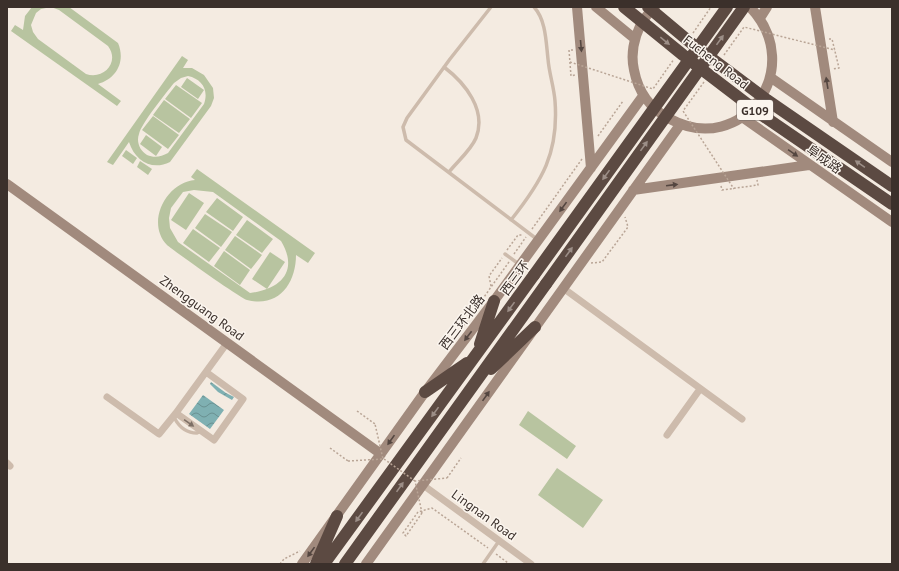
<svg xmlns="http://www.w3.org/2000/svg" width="899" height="571" font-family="'PT Sans','Noto Sans SC',sans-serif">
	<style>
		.green { fill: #b8c4a0; fill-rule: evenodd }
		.water { fill: url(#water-waves) }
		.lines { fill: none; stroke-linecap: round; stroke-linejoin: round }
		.path { stroke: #b9a596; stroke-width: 1.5; stroke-dasharray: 2 2; stroke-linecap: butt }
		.lane { stroke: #cdbbac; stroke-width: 3.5 }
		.street { stroke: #cdbbac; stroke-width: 7 }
		.secondary { stroke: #a18a7d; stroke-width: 10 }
		.highway { stroke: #5c4a42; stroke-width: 12 }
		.path-bridge { stroke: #b9a596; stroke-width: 1.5; stroke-dasharray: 2 2; stroke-linecap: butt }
		.highway-bridge { stroke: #5c4a42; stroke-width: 12 }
		.oneway { fill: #9c8e87 }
		.oneway2 { fill: #544640 }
		.oneway3 { fill: #7d6f65 }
		.labels { text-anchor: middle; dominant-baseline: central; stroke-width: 3; stroke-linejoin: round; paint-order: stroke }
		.shield { fill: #fbf5ee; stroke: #756b66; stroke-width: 1 }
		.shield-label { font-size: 12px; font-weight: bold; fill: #3b302b }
		.street-label { font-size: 13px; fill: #3b302b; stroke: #fbf5ee }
	</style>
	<defs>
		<pattern id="water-waves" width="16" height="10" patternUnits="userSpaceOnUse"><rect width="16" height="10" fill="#7fb0b2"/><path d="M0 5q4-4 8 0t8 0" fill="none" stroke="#699091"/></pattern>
	</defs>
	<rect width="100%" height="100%" fill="#f4ebe1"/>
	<path class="green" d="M32,7h37l49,36c8,19 -2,36 -20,41l23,17 -4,5 -106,-75 4,-6 8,5 2,-14zM51,7l8,3 49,36c12,16 -4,34 -22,28l-48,-35 -5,-7 -2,-7 5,-12 5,-4z
		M182,56l6,4 -5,8h9l12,7 9,13 1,10 -3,8 -41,56c-18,9 -35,-1 -41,-20l-16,23 -6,-3zM188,76c14,3 21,14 16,28l-36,49c-7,4 -14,5 -21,2 -7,-4 -11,-13 -8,-21 2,-10 27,-41 35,-51l7,-5z
		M187,78l17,12 -6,9 -17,-12z
		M176,85l26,18 -11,15 -26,-19z
		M164,100l26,19 -11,14 -26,-18z
		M153,116l26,19 -11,14 -26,-19z
		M146,135l16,12 -6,9 -16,-12z
		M126,150l11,8 -4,6 -11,-8z
		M140,161l12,8 -4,6 -11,-8z
		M197,169l118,84 -7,10 -12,-8c0,28 -17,53 -49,45 -7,-2 -73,-49 -80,-55 -22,-23 0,-63 28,-65l-4,-3zM194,190l19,2 68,49c18,30 0,48 -31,52l-72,-51 -8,-14 -1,-10 2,-10 12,-16z
		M189,193l15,10 -18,27 -15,-10z
		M217,198l26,19 -10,14 -27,-19z
		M205,214l27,18 -11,15 -26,-19z
		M247,220l26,19 -11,14 -26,-18z
		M193,229l27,19 -11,14 -26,-19z
		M235,236l27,19 -11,14 -26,-19z
		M224,251l26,19 -10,15 -26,-19z
		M270,252l15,10 -18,27 -15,-10z
		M528,411l48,35 -9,13 -48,-34z
		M557,468l46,32 -20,28 -45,-33z"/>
	<path class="water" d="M211,382l15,11 8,4 -2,3 -14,-8 -8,-8z
		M203,395l21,15 -14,19 -21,-15z"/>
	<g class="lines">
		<path class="path" d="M693,33l18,-26
			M829,39h3l7,29 -7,1
			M573,50h-4l2,26 4,-1
			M598,136l25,-35
			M721,186l1,4 36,-5 -1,-5
			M532,229l50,-70
			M507,250l11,-15h4
			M514,254l12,-17
			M591,263l11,-1 26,-35 -3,-10
			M491,286l-2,-10 13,-18
			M459,332l50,-70
			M357,411l18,13
			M330,448l18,13
			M447,478l14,-20
			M422,513l-16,23 -3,-3 15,-21 14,-4 56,40
			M496,554l12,9
			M280,564l4,-5 16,-8"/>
		<path class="lane" d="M491,7l-41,52 -43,59 -4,9 3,13 132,100
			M444,67c21,16 43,43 32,71 -5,12 -19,24 -27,34
			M511,220c31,-39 48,-67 44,-119 -1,-14 -6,-28 -7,-42 -2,-17 -2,-39 -14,-52
			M505,254l15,11
			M175,416v3c5,9 12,14 22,14l4,-2
			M483,564l16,-23"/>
		<path class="street" d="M563,288l179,131
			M206,372l37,27 -29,41 -38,-27 51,-70
			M107,397l52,37 17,-21
			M667,435l33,-46
			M7,463l3,3
			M423,485l108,79"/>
		<path class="secondary" d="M577,7l14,161
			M596,7l39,32
			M655,7c-17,14 -26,41 -21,63 4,21 16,39 36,49 72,39 138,-51 80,-112
			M815,7l18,115
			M760,18l7,-11
			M770,77l122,85
			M742,117l150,105
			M7,184l374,270
			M633,190l176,-25
			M302,564l123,-172 69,-91 149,-205
			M366,564l314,-439"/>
		<path class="highway" d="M480,344l14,-43
			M491,369l44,-42
			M425,392l42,-29
			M316,564l21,-48
			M324,564l210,-289
			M345,564l201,-280"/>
		<path class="path-bridge" d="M724,55l20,-28 91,23
			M570,62l83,27 21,-30
			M704,82l-21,29 51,78
			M384,459l31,22
			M348,461l35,-2 -8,-35
			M422,513l-7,-32 32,-3"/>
		<path class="highway-bridge" d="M624,7l59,48 76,58 133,91
			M648,7l43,36 76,57 125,86
			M534,275l193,-268
			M546,284l198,-277"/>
	</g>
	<defs><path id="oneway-solid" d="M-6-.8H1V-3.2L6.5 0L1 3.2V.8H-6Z"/></defs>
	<g class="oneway">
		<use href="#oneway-solid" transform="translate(720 40) rotate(-54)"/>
		<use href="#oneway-solid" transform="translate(665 41) rotate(39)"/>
		<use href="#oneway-solid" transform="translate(644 146) rotate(-54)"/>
		<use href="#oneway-solid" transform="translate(860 164) rotate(-145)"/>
		<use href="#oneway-solid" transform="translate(606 175) rotate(126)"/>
		<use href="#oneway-solid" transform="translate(569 252) rotate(-54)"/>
		<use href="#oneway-solid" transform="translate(511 307) rotate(126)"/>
		<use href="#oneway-solid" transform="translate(435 412) rotate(126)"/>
		<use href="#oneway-solid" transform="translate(400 487) rotate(-55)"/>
		<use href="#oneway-solid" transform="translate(359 517) rotate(126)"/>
	</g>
	<g class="oneway2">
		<use href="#oneway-solid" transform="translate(581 46) rotate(85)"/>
		<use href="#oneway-solid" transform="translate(827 83) rotate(-99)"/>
		<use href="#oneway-solid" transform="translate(793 153) rotate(35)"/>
		<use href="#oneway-solid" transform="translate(672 185) rotate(-7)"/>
		<use href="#oneway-solid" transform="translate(563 207) rotate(126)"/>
		<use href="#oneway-solid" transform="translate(468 336) rotate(127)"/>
		<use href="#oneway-solid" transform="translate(486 396) rotate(-55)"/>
		<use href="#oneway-solid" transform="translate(391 440) rotate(125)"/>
		<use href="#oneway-solid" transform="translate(311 552) rotate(126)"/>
	</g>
	<use class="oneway3" href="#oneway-solid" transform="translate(189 423) rotate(35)"/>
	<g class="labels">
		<rect class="shield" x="737" y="100" width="36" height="20" rx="3"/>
		<g class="shield-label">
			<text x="755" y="110">G109</text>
		</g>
		<g class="street-label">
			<text transform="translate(716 62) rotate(38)">Fucheng Road</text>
			<text transform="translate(824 159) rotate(35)">阜成路</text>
			<text transform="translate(515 278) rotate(-54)">西三环</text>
			<text transform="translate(202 308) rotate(36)">Zhengguang Road</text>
			<text transform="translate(462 322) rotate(-53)">西三环北路</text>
			<text transform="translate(484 515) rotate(36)">Lingnan Road</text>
		</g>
	</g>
	<rect width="899" height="571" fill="none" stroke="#3b302b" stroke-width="16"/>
</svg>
